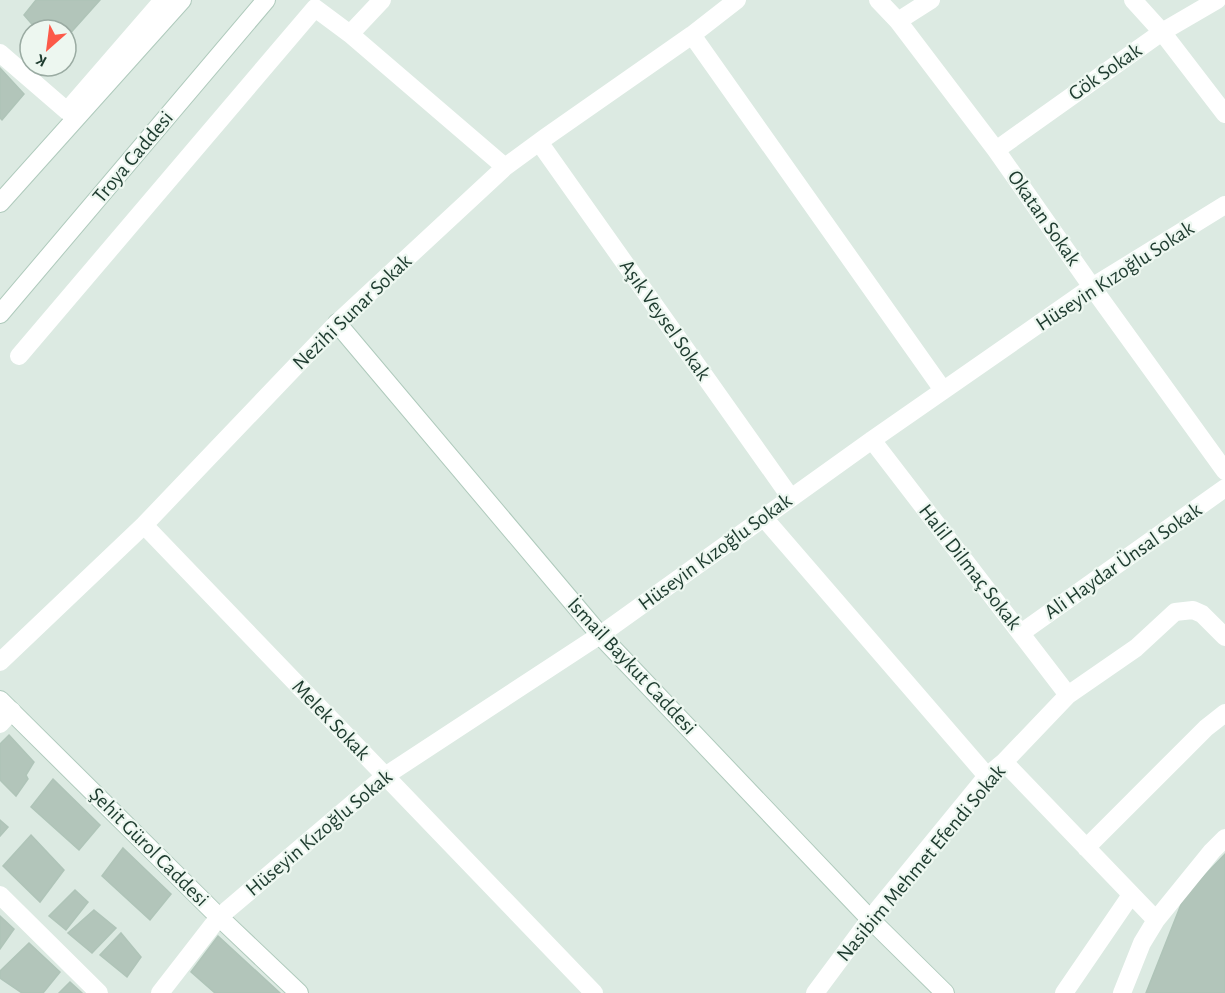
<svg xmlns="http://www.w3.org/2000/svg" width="1225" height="993" font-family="'Alegreya Sans',sans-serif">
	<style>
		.building { fill: #b2c5ba; stroke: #afc4b8; stroke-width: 1.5 }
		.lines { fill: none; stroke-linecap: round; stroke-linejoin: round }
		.secondary-casing { stroke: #afcabc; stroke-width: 20 }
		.street { stroke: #fff; stroke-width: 18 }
		.secondary { stroke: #fff; stroke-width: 18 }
		.labels { text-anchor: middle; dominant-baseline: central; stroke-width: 4.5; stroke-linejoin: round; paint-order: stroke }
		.street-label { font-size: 21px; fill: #1d3a2e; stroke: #edf7f0 }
	</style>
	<rect width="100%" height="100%" fill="#dceae2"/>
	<path class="building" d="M36,0h64l-34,38v-8h-29l-13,-15z
		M0,68l24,26 -22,26 -2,-2z
		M9,735l25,27 -8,13 2,4 -12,17 -16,-16v-36z
		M53,779l47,46 -21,25 -48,-43z
		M0,820l8,7 -8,9z
		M31,835l33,35 -24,32 -37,-36z
		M123,848l48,46 -21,26 -48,-44z
		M1225,854v139h-79l38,-96z
		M75,890l13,12 -22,28 -17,-14z
		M94,910l22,18 -24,25 -24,-20z
		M0,916l14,13 -14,20z
		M121,933l20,24 -14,20 -27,-22z
		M218,936l62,57h-65l-24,-21z
		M29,943l31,29 -17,21h-21l-22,-15v-7z
		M70,982l12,11h-23z"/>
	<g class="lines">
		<g class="secondary-casing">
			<path id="secondary" d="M0,203l182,-203
				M0,314l266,-314
				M337,323l263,312 270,284 75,74
				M0,700l219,217 80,76"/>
		</g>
		<path class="street" d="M382,0l-32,34 155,133
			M878,0l20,21 98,129 96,137 133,184
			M1133,0l29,32 63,82
			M898,21l33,-21
			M692,35l251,355
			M0,53l67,58 96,-111
			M539,142l252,356
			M996,150l166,-118 55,-32
			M19,356l296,-348 35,26
			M872,440l196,255
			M764,518l223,258
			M144,525l450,468
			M1021,633l204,-145
			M0,662l144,-137 193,-202 168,-156 41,-30 146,-102 45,-35
			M0,724l12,-13
			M1004,762l152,158
			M1086,848l120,-120 19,-15
			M0,895l99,98
			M160,993l59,-76 166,-141 215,-141 272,-195 220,-153 133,-82
			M815,993l55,-74 117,-143 17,-14 64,-67 68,-47 39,-36 18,-2 9,4 23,23
			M1064,993l67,-98
			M1122,993l20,-50 14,-23 56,-69 13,-13"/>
		<use href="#secondary" class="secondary"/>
	</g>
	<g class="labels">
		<g class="street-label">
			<text transform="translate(1105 72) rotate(-35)">Gök Sokak</text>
			<text transform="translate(133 157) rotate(-50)">Troya Caddesi</text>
			<text transform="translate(1044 218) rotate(55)">Okatan Sokak</text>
			<text transform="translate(1115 276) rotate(-33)">Hüseyin Kızoğlu Sokak</text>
			<text transform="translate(352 312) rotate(-44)">Nezihi Sunar Sokak</text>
			<text transform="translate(665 320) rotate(55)">Aşık Veysel Sokak</text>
			<text transform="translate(715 552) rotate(-36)">Hüseyin Kızoğlu Sokak</text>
			<text transform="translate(1123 561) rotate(-35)">Ali Haydar Ünsal Sokak</text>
			<text transform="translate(970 567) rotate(52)">Halil Dilmaç Sokak</text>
			<text transform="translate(632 666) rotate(47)">İsmail Baykut Caddesi</text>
			<text transform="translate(331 720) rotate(46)">Melek Sokak</text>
			<text transform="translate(319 833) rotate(-40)">Hüseyin Kızoğlu Sokak</text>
			<text transform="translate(149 847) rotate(45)">Şehit Gürol Caddesi</text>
			<text transform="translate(921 863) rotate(-50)">Nasibim Mehmet Efendi Sokak</text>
		</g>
	</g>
	<g transform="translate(48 48) rotate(208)"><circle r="28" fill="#edf7f0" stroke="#9aaba2" stroke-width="1.5"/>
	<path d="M0-4.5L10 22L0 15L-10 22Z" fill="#fc5948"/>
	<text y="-9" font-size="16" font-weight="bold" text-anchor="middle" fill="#1d3a2e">K</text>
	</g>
</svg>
